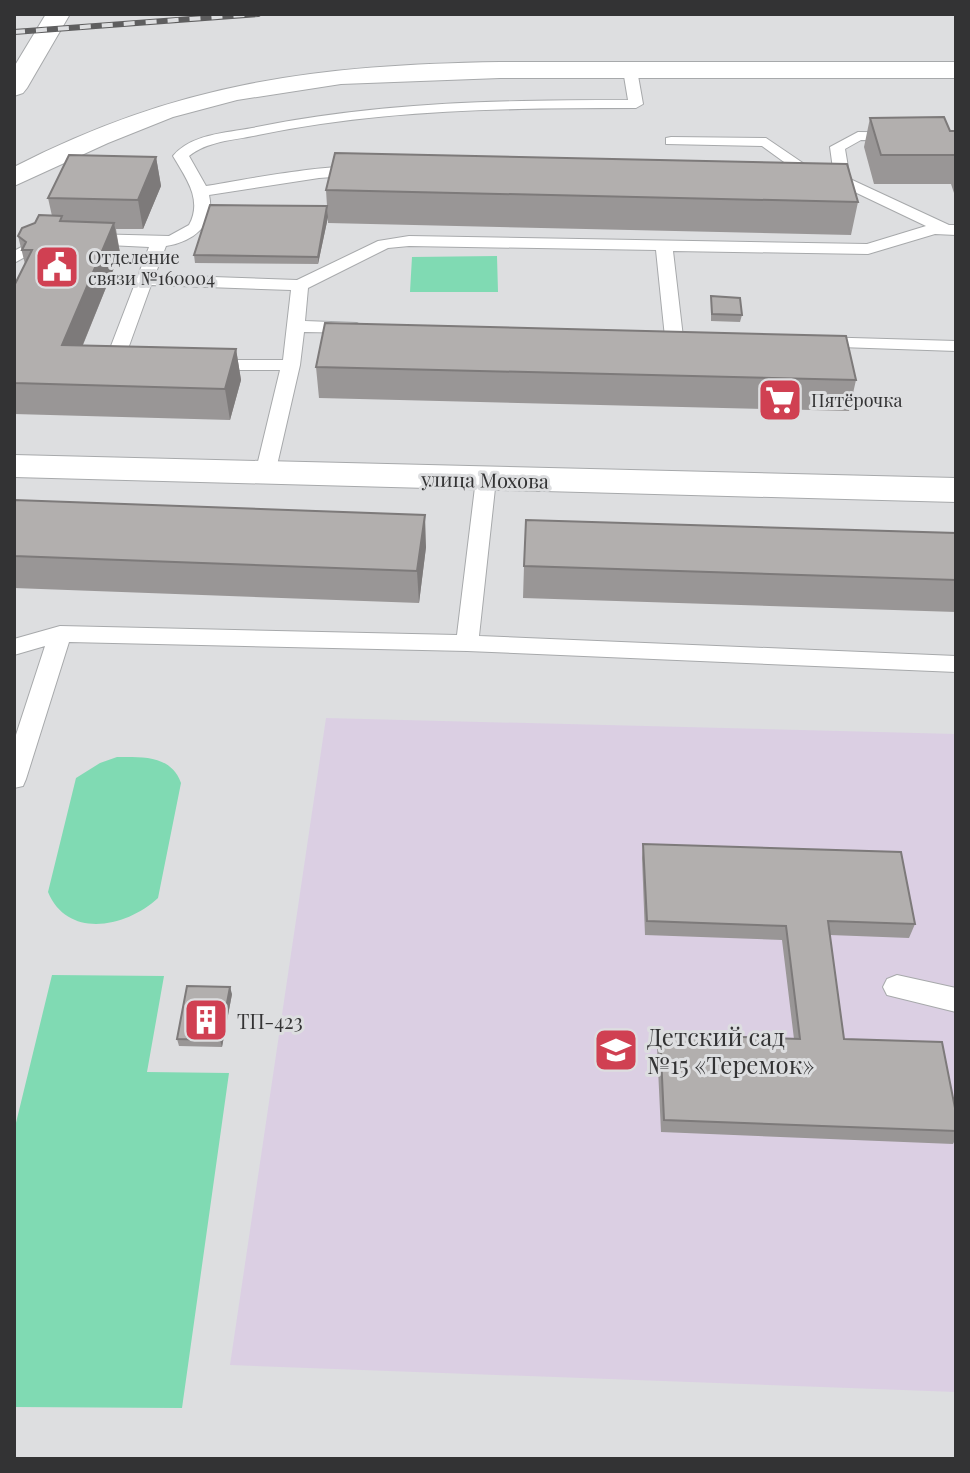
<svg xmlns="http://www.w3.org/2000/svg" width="970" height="1473" font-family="'Playfair Display',serif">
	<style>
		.education { fill: #dbcfe3 }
		.green { fill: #80dab3 }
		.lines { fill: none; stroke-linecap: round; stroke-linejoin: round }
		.lane-casing { stroke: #a7a9ab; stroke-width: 2 }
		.street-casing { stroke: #a7a9ab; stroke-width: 2 }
		.secondary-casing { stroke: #a7a9ab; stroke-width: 2 }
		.lane { fill: #fff; fill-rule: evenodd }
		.street { fill: #fff; fill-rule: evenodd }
		.secondary { fill: #fff; fill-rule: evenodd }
		.rail-casing { stroke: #5e5e5f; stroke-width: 6 }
		.rail { stroke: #dddee0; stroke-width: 4; stroke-dasharray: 11; stroke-linecap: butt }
		.wall { fill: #999696 }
		.shaded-wall { fill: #7d7a7a }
		.building { fill: #b2afae; stroke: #7d7a7a; stroke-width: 2 }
		.labels { text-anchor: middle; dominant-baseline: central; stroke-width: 6; stroke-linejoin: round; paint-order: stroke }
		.far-poi-label { font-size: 18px; fill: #333334; stroke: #dddee0; text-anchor: start }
		.street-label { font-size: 20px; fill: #333334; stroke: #dddee0 }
		.poi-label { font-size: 20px; fill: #333334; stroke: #dddee0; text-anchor: start }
		.near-poi-label { font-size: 24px; fill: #333334; stroke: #dddee0; text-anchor: start }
	</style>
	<rect width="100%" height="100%" fill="#dddee0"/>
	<path class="education" d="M326,718l630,16v658l-726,-27z"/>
	<path class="green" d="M497,256l1,36h-88l2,-35z
		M117,757c26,0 54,-2 64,26l-23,115c-31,29 -90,42 -110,-6l28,-114 24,-15z
		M52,975l112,1 -17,96 82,1 -47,335 -168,-1v-276z"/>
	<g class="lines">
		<g class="lane-casing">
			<path id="lane" d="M630,66l7,4 6,34 -7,4c-127,0 -253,1 -378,27 -23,5 -51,6 -69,21l17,30c26,-4 147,-28 162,-16l-8,5 -41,3 -110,17c7,30 -17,47 -43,51l-11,29 142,5 81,-39 31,-5 458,8 59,-18 -86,-41 -27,-2 -51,-37 -96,-2v-6l5,-1 95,1 56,38h12l-4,-29 28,-15 98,1v8l-95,-1 -16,9 5,30 99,46h7v10l-21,-1 -67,20 -195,-3 10,86 -9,5 -9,-5 -9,-87 -247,-4 -21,2 -80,40 -3,33 52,2 9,5 -9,5 -53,-1 -4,33 -25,109 -10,6 -10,-6 25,-104h-71l-9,-5 9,-5h74l8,-70 -140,-5 -22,61 3,8 21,10 -9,5c-17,-4 -26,-7 -33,-23l38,-99 -61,-3 -8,-5 8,-5 81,2 20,-11c14,-25 -3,-47 -16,-69 18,-22 53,-23 79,-28 124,-26 249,-28 376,-28l-5,-30z
				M48,233l6,2v6l-40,22v-12z
				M817,337l139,4v10l-145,-5 -3,-4z
				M486,473l10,6 -17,157 477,20v16l-489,-21 -398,-9 -43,137 -3,7 -9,2v-47l31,-95 -31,9v-16l46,-13 397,9 19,-156z
				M897,975l59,13v24l-69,-17 -4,-8 4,-8z"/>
		</g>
		<g class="street-casing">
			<path id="street" d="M46,14h24l-43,74 -4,5 -9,3v-29z
				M14,455l942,23v24l-942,-25z"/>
		</g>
		<g class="secondary-casing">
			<path id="secondary" d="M500,62h456v16h-456l-159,6 -104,16 -64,17 -65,26 -94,43v-19c165,-85 303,-102 486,-105z"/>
		</g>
		<use href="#lane" class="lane"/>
		<use href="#street" class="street"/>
		<use href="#secondary" class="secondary"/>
		<g class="rail-casing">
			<path id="rail" d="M14,32l244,-18"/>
		</g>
		<use href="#rail" class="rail"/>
	</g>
	<path class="wall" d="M16,14h18v1l-17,1z
		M870,118l86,13v68l-5,-15h-77l-10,-37z
		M156,157l5,29 -18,43h-27l4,24 -37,92 153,4 5,31 -11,40 -216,-6v-128l11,-22 -7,-28 34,-20 -4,-18z
		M326,190l532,12 -7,33 -523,-12v-6l-10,47 -123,-1 -1,-8 133,-49z
		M711,296l31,19 -2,7 -29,-1z
		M316,367l540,13 -7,31 -530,-13z
		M14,500l412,47 -7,56 -405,-15z
		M956,533v79l-433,-14 1,-32z
		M643,844l272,80 -6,14 -79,-3 14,104 112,74v25l-3,6 -292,-12 -4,-85 3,-13 134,5 -12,-99 -137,-5 -3,-77z
		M232,994l-10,53 -43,-1 -2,-7z"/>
	<path class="shaded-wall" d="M156,157l5,29 -18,43 -5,-29z
		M327,210l1,7 -10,47v-7z
		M114,223l6,30 -50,123 -8,-31z
		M236,349l5,31 -11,40 -5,-31z
		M425,515l1,32 -7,56 -2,-32z
		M230,987l2,7 -10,53 -2,-7z"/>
	<path class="building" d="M944,117l6,14h6v24h-75l-11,-37z
		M335,153l512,11 11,38 -532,-12z
		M69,155l87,2 -18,43 -90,-2z
		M210,205l117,1 -9,51 -124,-2z
		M39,215l23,1 -2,5 54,2 -52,122 174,4 -11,40 -211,-6v-97l18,-36h-10l4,-8 -8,-6 4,-8 13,-5z
		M711,296l29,2 2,17 -30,-1z
		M325,323l521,13 10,44 -540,-13z
		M14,500l411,15 -8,56 -403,-15z
		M526,520l430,13v47l-432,-14z
		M643,844l258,8 14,72 -87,-3 16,118 98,3 14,71v18l-292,-11 -4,-86 140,5 -14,-113 -139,-5z
		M187,986l43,1 -10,53 -43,-1z"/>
	<defs>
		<g id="civic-square" transform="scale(2.3)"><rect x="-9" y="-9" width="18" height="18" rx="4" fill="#d04052" stroke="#dddee0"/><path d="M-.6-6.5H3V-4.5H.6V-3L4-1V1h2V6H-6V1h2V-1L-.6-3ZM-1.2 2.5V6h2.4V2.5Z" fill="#fff"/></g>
		<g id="supermarket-square" transform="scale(2.3)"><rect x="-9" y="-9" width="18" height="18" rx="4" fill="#d04052" stroke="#dddee0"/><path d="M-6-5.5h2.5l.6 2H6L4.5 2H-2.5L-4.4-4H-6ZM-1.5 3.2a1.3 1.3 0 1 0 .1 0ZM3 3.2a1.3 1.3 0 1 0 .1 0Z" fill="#fff"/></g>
		<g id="building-square" transform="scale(2.3)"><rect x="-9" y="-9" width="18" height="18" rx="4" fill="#d04052" stroke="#dddee0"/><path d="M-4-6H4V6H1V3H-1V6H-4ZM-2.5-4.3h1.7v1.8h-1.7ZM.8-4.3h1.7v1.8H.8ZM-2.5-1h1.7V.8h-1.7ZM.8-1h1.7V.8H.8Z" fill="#fff"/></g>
		<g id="school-square" transform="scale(2.3)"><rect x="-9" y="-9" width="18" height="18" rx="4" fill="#d04052" stroke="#dddee0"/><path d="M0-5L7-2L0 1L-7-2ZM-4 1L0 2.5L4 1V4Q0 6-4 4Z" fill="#fff"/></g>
	</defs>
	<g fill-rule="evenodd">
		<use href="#civic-square" x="57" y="267"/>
		<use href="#supermarket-square" x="780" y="400"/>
		<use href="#building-square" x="206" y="1020"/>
		<use href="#school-square" x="616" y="1050"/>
	</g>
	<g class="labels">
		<g class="far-poi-label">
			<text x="88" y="257">Отделение<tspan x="88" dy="21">связи №160004</tspan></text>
			<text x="811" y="400">Пятёрочка</text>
		</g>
		<g class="street-label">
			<text transform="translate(485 479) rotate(1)">улица Мохова</text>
		</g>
		<g class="poi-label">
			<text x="237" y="1020">ТП-423</text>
		</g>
		<g class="near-poi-label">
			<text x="647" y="1036">Детский сад<tspan x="647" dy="28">№15 «Теремок»</tspan></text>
		</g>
	</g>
	<rect width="970" height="1473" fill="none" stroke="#333334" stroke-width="32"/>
</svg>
